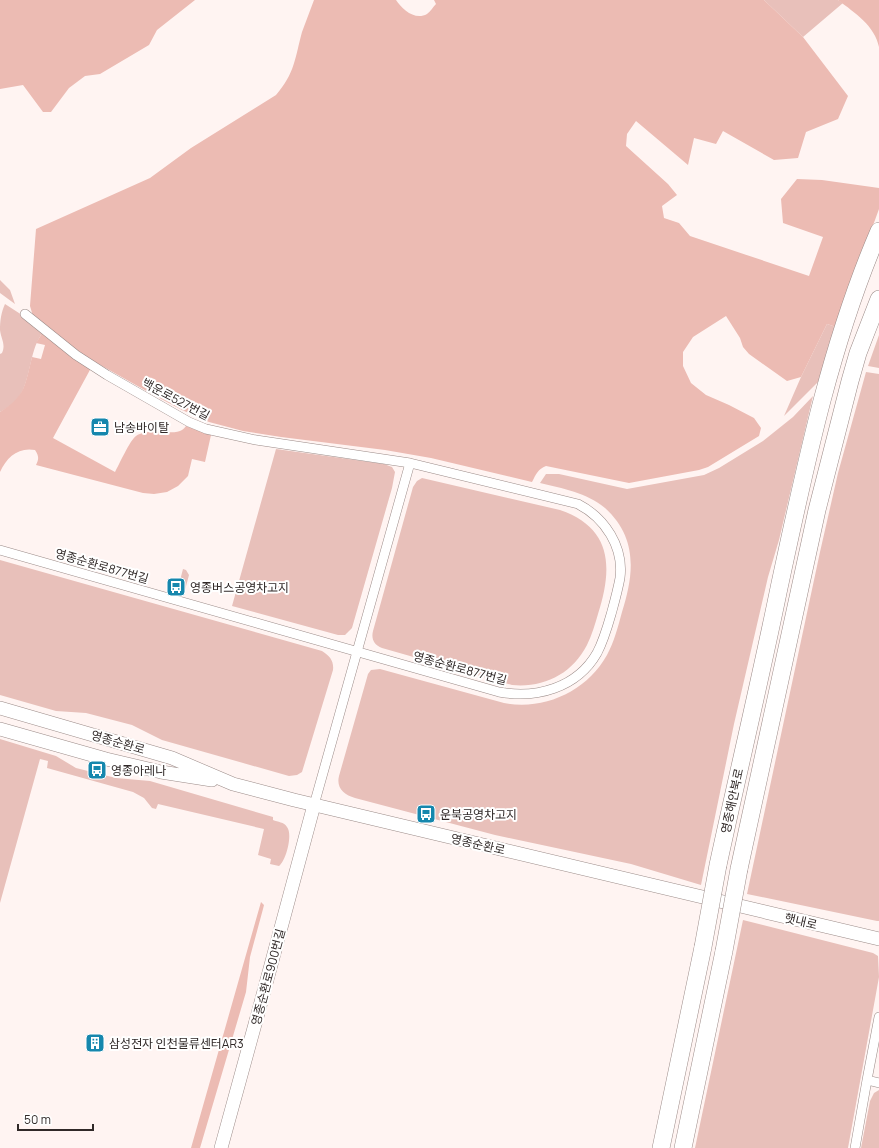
<svg xmlns="http://www.w3.org/2000/svg" width="879" height="1148" font-family="Manrope,'Noto Sans KR',sans-serif">
	<style>
		.green { fill: #e8c0ba }
		.forest { fill: #ecbbb3 }
		.lines { fill: none; stroke-linecap: round; stroke-linejoin: round }
		.street-casing { stroke: #9b8b88; stroke-width: 10 }
		.secondary-casing { stroke: #9b8b88; stroke-width: 14 }
		.highway-casing { stroke: #9b8b88; stroke-width: 18 }
		.street { stroke: #fff; stroke-width: 9 }
		.secondary { stroke: #fff; stroke-width: 13 }
		.highway { stroke: #fff; stroke-width: 17 }
		.highway-bridge-casing { stroke: #9b8b88; stroke-width: 18; stroke-linecap: butt }
		.highway-bridge { stroke: #fff; stroke-width: 17 }
		.labels { text-anchor: middle; dominant-baseline: central; stroke-width: 4; stroke-linejoin: round; paint-order: stroke }
		.street-label { font-size: 12px; fill: #302928; stroke: #fff }
		.poi-label { font-size: 12px; fill: #302928; stroke: #fff; text-anchor: start }
	</style>
	<rect width="100%" height="100%" fill="#fff4f2"/>
	<path class="green" d="M764,0h74l5,3 -40,34z
		M0,280l10,10 5,14 -15,-11z
		M5,304l17,11 26,20h-7c-12,18 -10,44 -22,62 -4,7 -12,11 -19,15v-58l2,-1c4,-9 -1,-14 -2,-23 0,-9 1,-17 5,-26z
		M827,324l9,3 -17,54 -35,35 17,-39z
		M879,335v33l-11,-2z
		M866,372l13,2v547h-2l-130,-27 73,-342 18,-79z
		M813,396l-34,144 -11,37 -34,147 -33,161 -70,-21 -136,-29 -140,-37c-11,-3 -19,-10 -16,-22l29,-102 3,-4 9,-1 124,34c40,8 83,-12 103,-48 7,-13 11,-28 15,-43 12,-38 16,-74 -17,-104 -18,-15 -43,-20 -65,-25l6,-9h13l68,15 77,-14 15,-7 44,-27 30,-24z
		M276,449l108,15 8,3 3,5 -3,16 -40,140 -7,7h-7l-106,-29z
		M422,478l138,32c52,18 53,57 38,104 -3,10 -6,21 -11,31 -15,29 -43,43 -75,40l-130,-37c-8,-3 -11,-9 -9,-17l40,-144 4,-6z
		M0,560l322,91c8,5 12,10 11,19l-31,102 -5,3 -8,1 -127,-36 -30,-15 -46,-12 -30,-2 -56,-16z
		M183,569l3,1 3,5 -4,15 -7,-2z
		M0,739l56,17 20,12 40,10 34,3 123,36v3c5,2 11,2 14,7 6,7 -1,34 -8,39l-9,-2 1,-5 -13,-4 6,-26 -106,-25 -2,5 -4,-1 -8,-10 -11,-6 -86,-24 1,-7 -8,-2 -40,144z
		M743,920l130,33 5,3 1,21 -31,171h-153z
		M879,1090v58h-18l9,-47 4,-8z"/>
	<path class="forest" d="M0,0h195l-38,30 -8,15 -49,29 -15,2 -16,12 -18,24h-8l-20,-27 -23,4z
		M314,0h82c6,9 19,21 31,14 3,-2 6,-7 9,-10l-2,-4h330l39,37 45,59 -10,23 -32,13 -8,26 -24,2 -51,-29 -7,13 -22,-6 -6,27 -52,-44 -9,13 -1,12 42,38 9,11 -15,11 2,12 15,5 11,13 119,40 14,-39 -40,-14 -2,-24 16,-20 25,1 57,8v21l-43,118 -9,-3 -26,53 -14,4 -38,-27 -6,-7 -3,-9 -14,-22 -33,21 -10,15v14l8,17 15,12 23,10 25,13 7,10 -2,8 -51,31 -9,3 -70,13 -83,-17c-8,3 -10,8 -14,16l-101,-24 -46,-8 -104,-13 -38,-6 -34,-9 -27,-12 -32,-17 -71,-40 -46,-37 -3,-10 6,-77 114,-51 41,-30 85,-53c19,-22 19,-37 26,-63 4,-11 8,-21 12,-32z
		M838,0h41v47c-4,-21 -24,-34 -41,-47z
		M44,334l47,34 -38,70 62,34c4,-7 15,-32 21,-36 12,-9 38,0 46,-6 2,-1 3,-3 4,-4l25,9 -6,27 -13,-3 -4,17 -10,10 -11,6 -13,2 -11,-1 -107,-28c3,-6 3,-9 -1,-15 -17,-3 -28,7 -35,22v-60c26,-16 25,-28 32,-55l9,2 4,-14 -9,-2 5,-8z
		M261,902l3,3 -1,4 -13,48 -4,35 -46,156h-9z"/>
	<g class="lines">
		<g class="street-casing">
			<path id="street" d="M0,550l499,142c37,7 78,-4 98,-39 7,-13 11,-28 15,-42 3,-11 6,-22 8,-33 4,-31 -15,-60 -42,-74l-168,-41 -154,-23 -50,-11 -17,-7 -82,-47 -31,-20 -51,-41
				M314,805l96,-342
				M867,1080l12,-63
				M855,1148l12,-68 12,3"/>
		</g>
		<g class="secondary-casing">
			<path id="secondary" d="M0,708l172,50 61,26 61,16 585,139
				M0,729l106,30 55,13 51,8
				M221,1148l36,-131 57,-212"/>
		</g>
		<g class="highway-casing">
			<path id="highway" d="M718,865c20,-92 42,-184 61,-277 26,-121 51,-243 100,-357
				M739,869l78,-359 33,-129 8,-28 21,-54
				M661,1148l42,-201
				M683,1148l41,-197"/>
		</g>
		<use href="#street" class="street"/>
		<use href="#secondary" class="secondary"/>
		<use href="#highway" class="highway"/>
		<g class="highway-bridge-casing">
			<path id="highway-bridge" d="M703,947l15,-82
				M724,951l15,-82"/>
		</g>
		<use href="#highway-bridge" class="highway-bridge"/>
	</g>
	<defs>
		<g id="office-square" transform="scale(1)"><rect x="-9" y="-9" width="18" height="18" rx="4" fill="#1687ad" stroke="#fff"/><path d="M-6-3h4V-5.5h4V-3h4V5H-6ZM-1-4.5V-3h2v-1.5ZM-6 0V1H6V0Z" fill="#fff"/></g>
		<g id="bus-square" transform="scale(1)"><rect x="-9" y="-9" width="18" height="18" rx="4" fill="#1687ad" stroke="#fff"/><path d="M-5-6H5V4H4V6H2V4H-2V6H-4V4H-5ZM-3.5-4V0h7V-4ZM-3.5 1.2v1.5H-2V1.2ZM2 1.2v1.5H3.5V1.2Z" fill="#fff"/></g>
		<g id="building-square" transform="scale(1)"><rect x="-9" y="-9" width="18" height="18" rx="4" fill="#1687ad" stroke="#fff"/><path d="M-4-6H4V6H1V3H-1V6H-4ZM-2.5-4.3h1.7v1.8h-1.7ZM.8-4.3h1.7v1.8H.8ZM-2.5-1h1.7V.8h-1.7ZM.8-1h1.7V.8H.8Z" fill="#fff"/></g>
	</defs>
	<g fill-rule="evenodd">
		<use href="#office-square" x="100" y="427"/>
		<use href="#bus-square" x="176" y="587"/>
		<use href="#bus-square" x="97" y="770"/>
		<use href="#bus-square" x="426" y="814"/>
		<use href="#building-square" x="95" y="1043"/>
	</g>
	<g class="labels">
		<g class="street-label">
			<text transform="translate(176 399) rotate(28)">백운로527번길</text>
			<text transform="translate(102 566) rotate(16)">영종순환로877번길</text>
			<text transform="translate(460 668) rotate(15)">영종순환로877번길</text>
			<text transform="translate(118 742) rotate(16)">영종순환로</text>
			<text transform="translate(732 801) rotate(-78)">영종해안북로</text>
			<text transform="translate(478 844) rotate(13)">영종순환로</text>
			<text transform="translate(801 921) rotate(13)">햇내로</text>
			<text transform="translate(268 977) rotate(-75)">영종순환로900번길</text>
		</g>
		<g class="poi-label">
			<text x="114" y="427">남송바이탈</text>
			<text x="190" y="587">영종버스공영차고지</text>
			<text x="111" y="770">영종아레나</text>
			<text x="440" y="814">운북공영차고지</text>
			<text x="109" y="1043">삼성전자 인천물류센터AR3</text>
		</g>
	</g>
	<path d="M18 1124v6h75v-6" fill="none" stroke="#302928" stroke-width="2"/>
	<text x="24" y="1124" font-size="12" fill="#302928" stroke="#ffffff" stroke-width="3" paint-order="stroke">50 m</text>
</svg>
